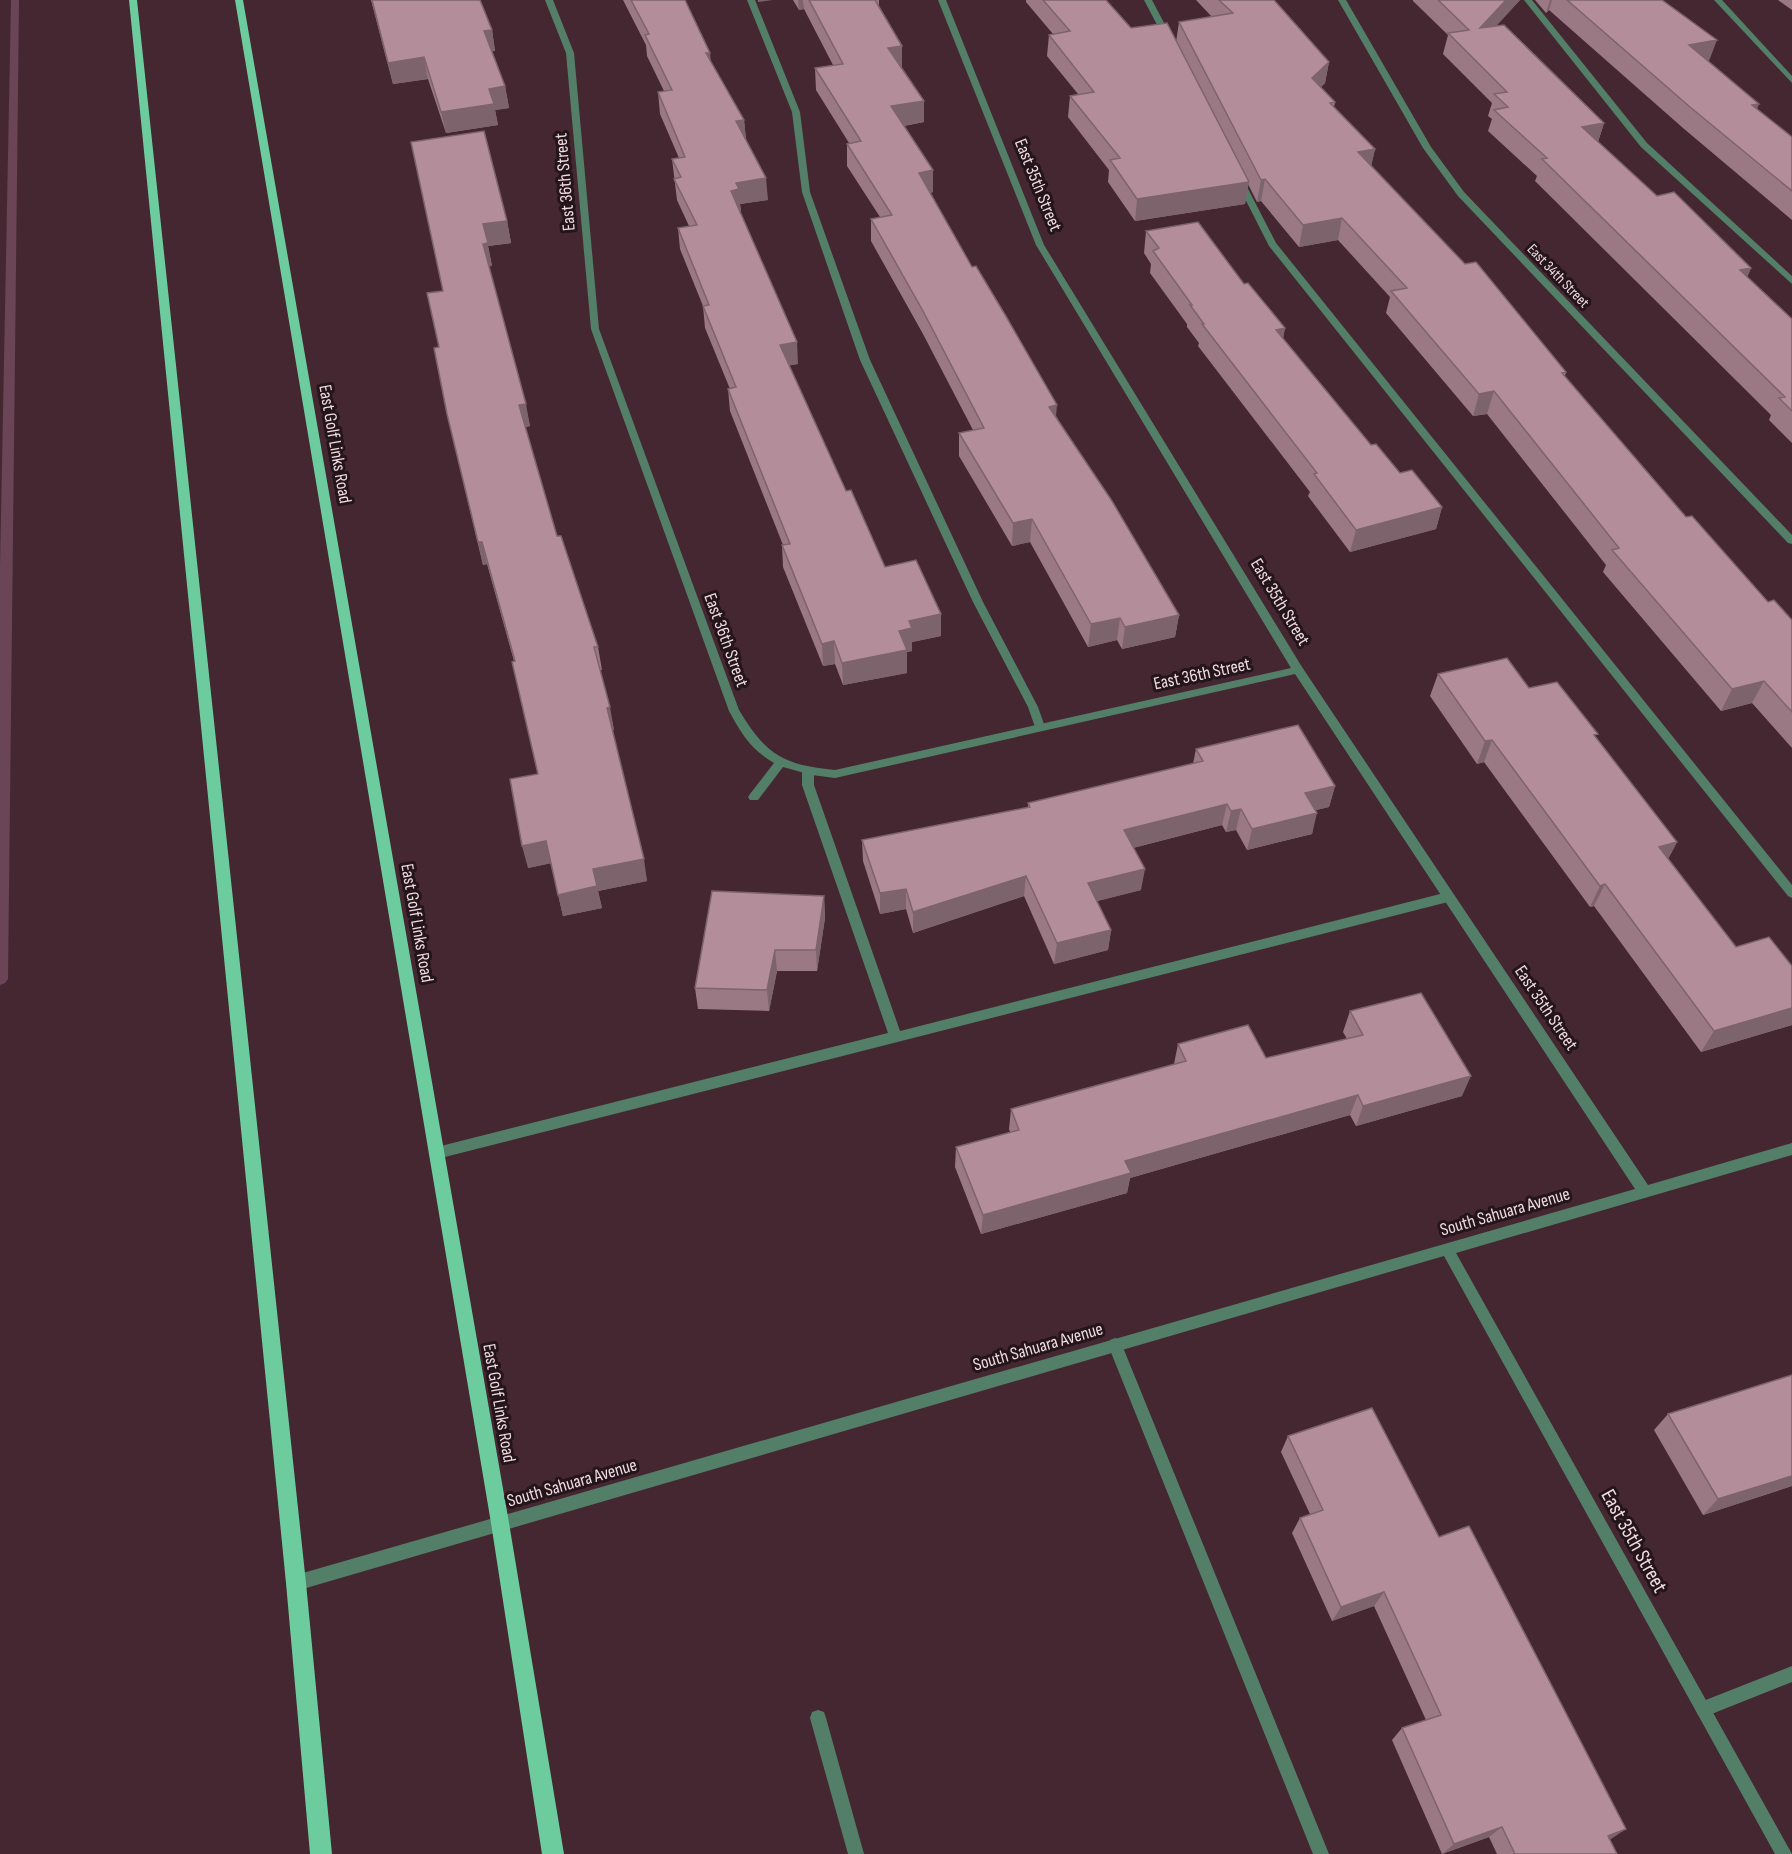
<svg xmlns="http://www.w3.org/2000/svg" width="1792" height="1854" font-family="'Sofia Sans Condensed',sans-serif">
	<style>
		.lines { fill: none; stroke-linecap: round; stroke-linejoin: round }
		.stream { fill: #6a4556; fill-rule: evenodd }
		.lane { fill: #537f69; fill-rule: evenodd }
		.street { fill: #537f69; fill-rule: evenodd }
		.primary { fill: #6dcc9e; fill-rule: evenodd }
		.wall { fill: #9a7984 }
		.shaded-wall { fill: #7d636c }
		.building { fill: #b38d9a; stroke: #7d636c; stroke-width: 1.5 }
		.labels { text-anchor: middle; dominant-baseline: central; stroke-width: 6; stroke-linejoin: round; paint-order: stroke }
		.far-street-label { font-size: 15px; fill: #f0dbe2; stroke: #23151a }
		.street-label { font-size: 18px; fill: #f0dbe2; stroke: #23151a }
		.near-street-label { font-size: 21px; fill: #f0dbe2; stroke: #23151a }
	</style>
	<rect width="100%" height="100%" fill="#452732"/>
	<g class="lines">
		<path class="stream" d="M11,0h8l-11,979 -3,4 -5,2v-418z"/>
		<path class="lane" d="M747,0h8l45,112 10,80 60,168 113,242 55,105 7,20 -1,3 -4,1 -5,-4 -7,-20 -55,-105 -113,-242 -58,-168 -10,-80z
			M1144,0h8l20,38 -1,2 -7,-2z
			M1524,0h8l115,143 145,133v8l-151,-137z
			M1236,177l7,2 33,64 516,642v13l-4,-2 -519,-650 -34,-67z
			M808,768l6,4v13l86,246 548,-139 4,2 2,3 -2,3 -4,2 -1011,257 -5,-2 -2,-4 2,-4 5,-2 451,-114 -86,-248v-13z
			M1115,1338l5,2 2,5 207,509h-16l-205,-509 2,-5z
			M1792,1666v16l-88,35 -6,-2 -2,-6 2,-6z
			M818,1710l6,2 2,6 38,136h-16l-38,-136 2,-6z"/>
		<path class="street" d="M545,0h8l21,53 25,276 140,381c27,45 44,55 96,60l456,-102 -255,-423 -98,-245h8l98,245 258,422 346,518 144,-42v12l-336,98 336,601h-17l-331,-598 -1148,335 -5,-3 -3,-5 3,-5 5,-3 1339,-386 -340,-515 -460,104 -23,-3 -29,-8 -25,33h-8l-2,-3 2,-3 24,-31c-23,-13 -33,-30 -45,-52l-138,-382 -25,-276z
			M1338,0h8l85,147 33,45 328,343v9l-4,-1 -330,-347 -35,-48z
			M1714,0h8l70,76v7z"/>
		<path class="primary" d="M129,0h8l169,1583 26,271h-22l-24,-271z
			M235,0h8l266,1523 55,331h-22l-51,-331z"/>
	</g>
	<path class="wall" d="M371,0h109l12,30 3,21h-3l13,35 4,22 -14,2 3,15 -52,8 -18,-54 -35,5z
		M623,0h62l26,62 33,58 2,19 22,61 -28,4 1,7h-1l58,153 -9,1 57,126 39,76 56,69 -29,6v9l-5,1v21l-64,12 -8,-21 -12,2 -40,-99 -1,-22h1l-53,-134 -2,-22h2l-25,-61 -2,-22 -23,-57 -2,-21 11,-2 -12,-26 -5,-41 7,-1 -19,-44 -2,-22 6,-1 -17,-35 -1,-11z
		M793,0h86v6l23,62 22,33v21l-20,4 29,44v22l-3,1 126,223 123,199 -4,22 -53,12 -5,-9 -29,7 -58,-105 -18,4 -53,-90v-23l14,-3 -50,-96 -52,-93v-22l9,-2 -33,-51v-22l2,-1 -33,-53 -1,-22 18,-3 -29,-56 -5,1z
		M1026,0h80l25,28 45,14 3,-20 33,-5 -16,-17h78l55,62 -4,21 -4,4 14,15 -1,5 41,42 -4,17 195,206 -1,4 121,141 82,85 24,18v128l-40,-45 -31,8 -118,-139 3,-7 -119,-151 -14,2 -87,-103 4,-16 -52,-57 -39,7 -38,-46 -4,1 -9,-18 -3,20 -110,17 -27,-39 1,-12 -41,-53 2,-21 8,-2 -31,-38 2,-21 4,-1 -27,-32z
		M1413,0h107l-24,26 108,97 -6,19 59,54 94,72 -4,9 45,42v124l-23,-23 2,-5 -236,-234 2,-5 -49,-45 4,-12 -4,-3 4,-13 -49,-49 5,-19 -35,-34z
		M1535,0h127l47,61h-1l49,48 35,28v83l-109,-92 -134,-118 -3,3z
		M1778,0h14v10z
		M507,221l4,22 -23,3 4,20h-3l41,160 -5,1 32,109 41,111 4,23h-2l14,60h-2l35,151 -49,10 4,17 -39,8 -12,-53 -23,5 10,-94 -24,-113 -27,-97 -4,1 -36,-151 -8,-67 4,-56z
		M1146,231l98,53 41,44 -2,10 88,107 29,28 42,34 -6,22 -86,23 -42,-56 2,-4 -112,-146 1,-3 -12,-16v-3l-37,-51 1,-9 -7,-11z
		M1438,674l91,14 67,50 81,104 -9,17 68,88 56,19v59l-91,27 -107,-146 -4,1 -106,-145 -7,2 -47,-68z
		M1196,749l139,37 -6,21 -13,3 -4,24 -65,16 -11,-20 -10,2 -4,-7 -89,23 8,42 -44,11 14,29 -3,20 -54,14 -30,-68 -111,37 -7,-24 -26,5 -17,-53 -1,-21 166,-32v-5l165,-39z
		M824,896l1,22 -8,53h-40l-8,40 -71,-2 -3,-21z
		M1350,1011l112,85 -106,30 -6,-11 -220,63 -3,15 -146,41 -26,-67 1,-20 54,-15 -1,-3 2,-20 163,-45 4,-20 88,14 81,-19 -4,-7z
		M1668,1414l124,72 -89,29 -49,-85z
		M1288,1436l151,101 171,302 7,15h-120l-8,-17 -47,17 -50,-114 10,-12 24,-8 -52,-114 -42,15 -40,-88 8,-15 10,-4 -29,-62z"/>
	<path class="shaded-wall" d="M758,0h15l-15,2z
		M798,0h5l1,9 -5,1z
		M1506,0h14l-45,49 5,-21z
		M1550,0h2l-3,10 -3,3z
		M492,30l3,21 -7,1 -4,-21z
		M1717,40l-8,21 -28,6 8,-22z
		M902,46v22l-14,-20z
		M706,53h4l2,21z
		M424,57l4,22 -35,5 -5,-21z
		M1329,62l-4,21 -17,16 4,-21z
		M505,86l4,22 -14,2 3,15 -52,8 -5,-21 48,-23z
		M924,101v21l-33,6v-22z
		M1759,104l-8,22 1,-21z
		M744,120l2,21 -10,-20z
		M1604,123l-7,22 -15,-18z
		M1375,149l-5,22 -12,-19z
		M933,170v22l-14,3v-22z
		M766,178l2,22 -28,4 1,7 -8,1 -2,-21 5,-8z
		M1265,179l-4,22 -4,1 4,-22z
		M1249,182l-4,22 -110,17 2,-22z
		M1342,218l-4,22 -39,7 4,-22z
		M507,221l4,22 -23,3 4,20 -5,1 -4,-23v-20z
		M1751,268l-9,22 -2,-20z
		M1285,328l-4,22 -5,-20z
		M797,342l1,22 -17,3 -1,-22z
		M1494,391l-7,23 -14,2 6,-22z
		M526,404l4,22 -7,2 -4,-23z
		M1057,405l-2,23 -6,-21z
		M1442,507l-6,22 -86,23 6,-22z
		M1032,519l-2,23 -18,4 1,-23z
		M478,542h4l5,22 -4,1z
		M941,614v22l-29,6v9l-5,1v21l-64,12 -1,-22 67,-42z
		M1179,615l-4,22 -53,12 3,-22z
		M1120,618l-3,22 -29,7 3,-23z
		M834,641l1,23 -12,2 -1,-22z
		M1764,681l-12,22 -31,8 11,-22z
		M610,707l4,23h-3l-4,-22z
		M1492,740l-8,22 -7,2 8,-23z
		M1335,786l-6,21 -29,7 5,-21z
		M1227,804l-5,21 -101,26 3,-21z
		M1241,809l-5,21 -10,2 5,-21z
		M1317,813l-5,21 -65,16 5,-21z
		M546,841l6,22 -24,5 -6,-22z
		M1677,842l-11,21 -7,-16z
		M644,859l3,22 -49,10 4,17 -39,8 -5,-21 35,-26z
		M1145,869l-4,21 -55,14 2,-21z
		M1026,876l-2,20 -111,37v-21z
		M1605,884l-11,22 -4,1 10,-21z
		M906,889v20l-26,5v-21z
		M824,896l1,22 -8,53 -1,-21z
		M1111,930l-3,20 -54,14 3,-21z
		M775,950l2,21 -8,40 -2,-21z
		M1792,1008v17l-91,27 13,-21z
		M1471,1076l-9,20 -106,30 7,-20z
		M1358,1095l-8,20 -220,63 -3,15 -146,41 2,-19 142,-54z
		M1792,1476v10l-89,29 15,-16z
		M1384,1592l-10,14 -42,15 9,-14z
		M1502,1827l-13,10 -47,17 12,-10z
		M1626,1829l-15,10 -18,7 15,-10z"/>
	<path class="building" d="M372,0h108l12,30 -8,1 21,55 -16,3 5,15 -53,8 -17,-55 -36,6z
		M631,0h54l25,53h-4l38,67 -8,1 30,57 -30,5 3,6 -8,2 66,151 -17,3 66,146 5,-1 34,77 31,-7 25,54 -32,7 3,7 -13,3 8,19 -65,13 -8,-22 -12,3 -40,-99 8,-1 -62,-155 8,-2 -33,-81 6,-1 -31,-77 19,-3 -23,-46 7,-2 -9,-18 13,-2 -27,-65 14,-2 -27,-55 4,-1z
		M809,0h66l27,46 -14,2 36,53 -33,5 42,64 -14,3 53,94 4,-1 31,52 50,87 -8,2 63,94 67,114 -54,12 -5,-9 -29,6 -59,-105 -19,4 -54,-90 25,-5 -61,-117 -52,-92 21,-4 -45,-71 14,-3 -46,-73 28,-4z
		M1043,0h63l25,28 36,-5 82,159 -112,17 -27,-39 10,-2 -50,-62 24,-4 -45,-57 21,-4z
		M1219,0h55l55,62 -17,16 23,24 -5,1 45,46 -17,3 107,112 11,-2 90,110 -4,1 124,144 6,-1 76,86 6,-2 18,20v92l-28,-31 -32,8 -120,-139 7,-2 -125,-157 -15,3 -88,-103 16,-3 -65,-70 -39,7 -38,-46 -4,1 -82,-158 54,-9z
		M1438,0h68l-26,28 24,-3 100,98 -22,4 75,69 17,-4 77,76 -11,2 52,49v92l-13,-13 6,-1 -243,-238 5,-1 -53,-48 14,-3 -14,-13 13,-2 -59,-59 21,-3z
		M1567,0h95l55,40 -28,5 70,59 -7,1 40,32v54l-102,-84z
		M484,131l23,90 -24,3 5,19 -5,1 43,160 -7,1 38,131h4l37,111h-4l16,60 -3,1 37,151 -51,10 4,17 -39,9 -12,-54 -24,5 -12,-67 28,-5 -26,-112 3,-1 -33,-119h-4l-31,-128 -13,-66 5,-1 -12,-54 16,-2 -32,-149z
		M1198,222l46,62 4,-1 37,45 -9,2 95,115 5,-1 24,29 12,-3 30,37 -86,23 -42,-56 3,-1 -115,-149h2l-14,-19h2l-39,-54 6,-3 -13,-17z
		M1507,658l22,30 28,-6 41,52 -4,1 83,107 -18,5 77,100 33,-10 23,29v42l-78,23 -109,-147 -5,2 -108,-146 -7,1 -47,-67z
		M1298,725l37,61 -30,7 12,20 -65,16 -11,-20 -10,2 -4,-7 -103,26 21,39 -57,14 23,47 -54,13 -31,-67 -113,36 -7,-23 -26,4 -18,-53 168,-33 -2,-4 175,-42 -7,-12z
		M712,891l112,5 -8,54h-41l-8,40 -72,-2z
		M1421,993l50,83 -108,30 -5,-11 -233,66 6,12 -148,42 -27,-68 63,-17 -8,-21 175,-48 -8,-17 70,-19 18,33 97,-23 -13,-24z
		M1792,1375v101l-74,23 -50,-85z
		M1372,1408l67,129 30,-11 157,303 -18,7 9,18h-102l-13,-27 -48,17 -52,-116 39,-13 -57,-123 -43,15 -41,-89 23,-8 -35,-74z"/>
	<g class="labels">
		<g class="far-street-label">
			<text transform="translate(1558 276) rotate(46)">East 34th Street</text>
		</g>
		<g class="street-label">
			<text transform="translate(565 182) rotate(-95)">East 36th Street</text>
			<text transform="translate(1038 185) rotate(68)">East 35th Street</text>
			<text transform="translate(335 444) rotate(80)">East Golf Links Road</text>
			<text transform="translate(1280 602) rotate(59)">East 35th Street</text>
			<text transform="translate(726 640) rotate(70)">East 36th Street</text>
			<text transform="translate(1202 674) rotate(-12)">East 36th Street</text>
			<text transform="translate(417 923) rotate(80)">East Golf Links Road</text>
			<text transform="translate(1546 1008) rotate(56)">East 35th Street</text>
			<text transform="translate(1505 1212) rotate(-16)">South Sahuara Avenue</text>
			<text transform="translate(1038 1347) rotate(-16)">South Sahuara Avenue</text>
			<text transform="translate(499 1403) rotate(80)">East Golf Links Road</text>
			<text transform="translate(572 1483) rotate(-16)">South Sahuara Avenue</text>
		</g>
		<g class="near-street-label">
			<text transform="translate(1634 1541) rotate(61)">East 35th Street</text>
		</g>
	</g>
</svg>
